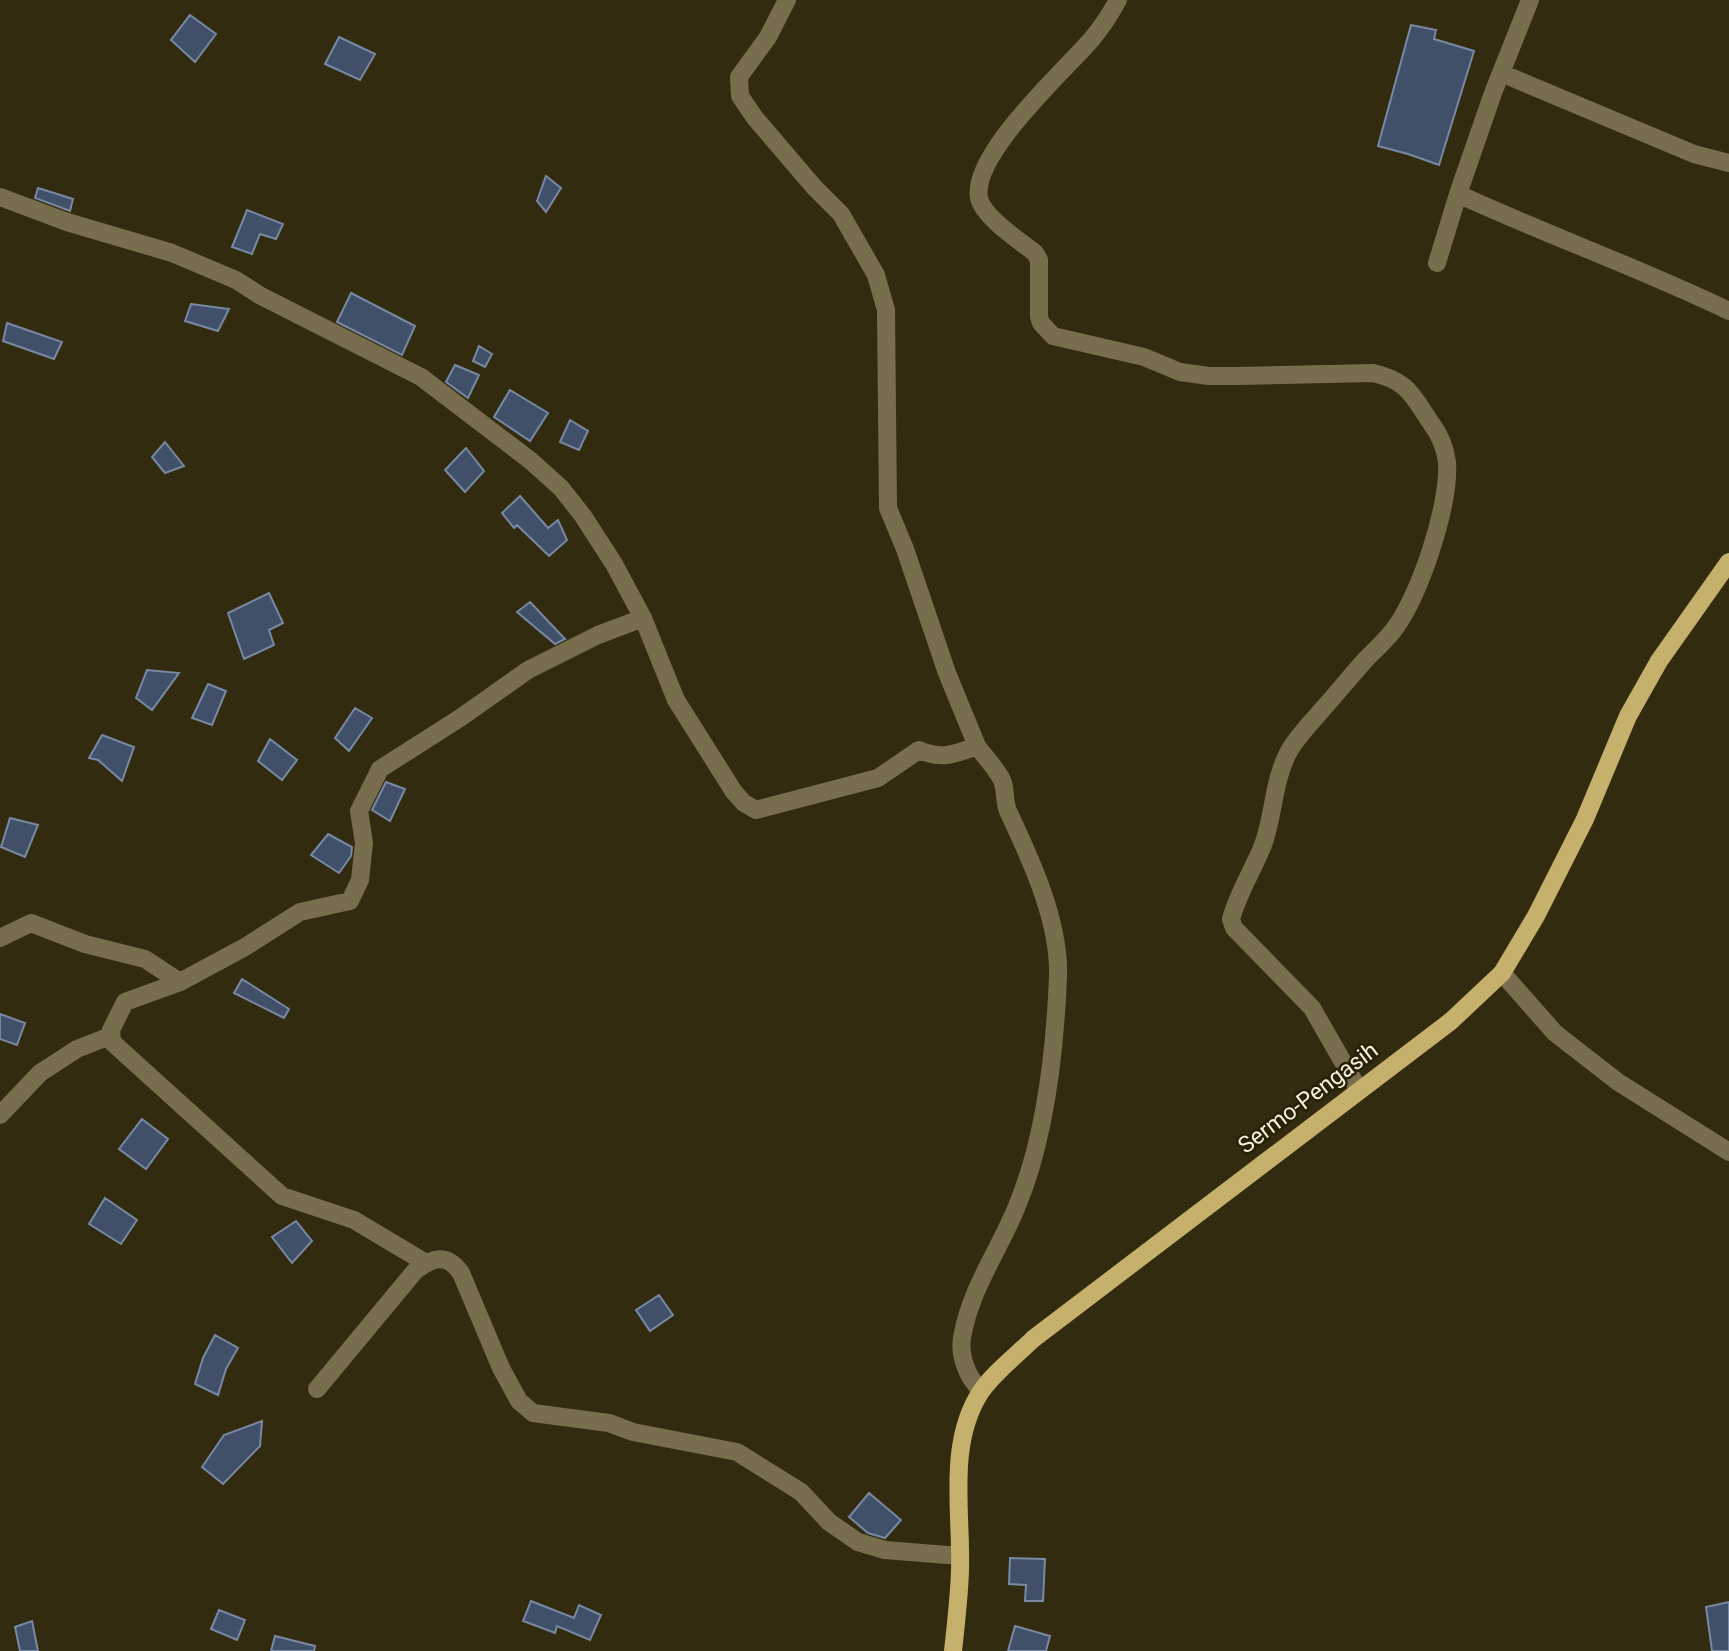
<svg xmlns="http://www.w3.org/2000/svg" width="1729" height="1651" font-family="Roboto,sans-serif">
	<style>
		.building { fill: #415069; stroke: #7889a4; stroke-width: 2 }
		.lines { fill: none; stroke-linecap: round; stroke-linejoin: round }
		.minor { stroke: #786e4e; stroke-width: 18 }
		.major { stroke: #c5b06c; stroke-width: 18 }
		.labels { text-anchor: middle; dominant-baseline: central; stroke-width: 5; stroke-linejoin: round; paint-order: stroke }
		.street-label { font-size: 23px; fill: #f5f0e0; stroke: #292105 }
	</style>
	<rect width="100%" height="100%" fill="#332b0f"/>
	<path class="building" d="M190,15l26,19 -21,28 -24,-22z
		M1411,25l25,5 -2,9 40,12 -35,114 -31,-11 -30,-8z
		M339,37l36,17 -15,26 -35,-16z
		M546,176l15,12 -15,24 -9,-11z
		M38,188l35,11 -3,12 -35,-13z
		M247,210l36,14 -7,15 -16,-5 -8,20 -20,-7z
		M351,293l64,33 -13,29 -65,-33z
		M191,304l38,5 -11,22 -33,-10z
		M7,323l55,19 -8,17 -51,-18z
		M479,346l13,8 -7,13 -12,-6z
		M455,365l24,10 -11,23 -22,-16z
		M510,390l38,23 -18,28 -36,-24z
		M570,420l18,11 -9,19 -19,-8z
		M165,442l19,24 -19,7 -13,-16z
		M466,448l18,23 -19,21 -20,-22z
		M520,496l28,32 10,-8 9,20 -18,16 -32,-31 -3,3 -12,-15z
		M269,593l14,30 -14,7 5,15 -30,14 -16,-46z
		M530,602l35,37 -10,5 -38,-32z
		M147,670l32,3 -27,37 -16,-12z
		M208,684l18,7 -14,34 -20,-7z
		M355,708l17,10 -23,33 -14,-13z
		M102,735l32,12 -12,34 -24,-21 -9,-2z
		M270,739l27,21 -15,20 -24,-19z
		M386,782l19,7 -15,32 -18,-11z
		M10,818l28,7 -13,32 -24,-10z
		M328,834l24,13 -1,9 -12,17 -28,-18z
		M242,979l47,30 -5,9 -50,-25z
		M0,1014l25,9 -8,22 -17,-6z
		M142,1119l26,20 -22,30 -27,-20z
		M105,1198l32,22 -16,24 -32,-20z
		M296,1221l16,20 -20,22 -20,-26z
		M659,1295l14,20 -23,16 -14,-21z
		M215,1335l23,13 -12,21 -8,26 -23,-11 8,-26z
		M262,1421l-2,25 -37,38 -21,-17 22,-32z
		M869,1493l32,27 -16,18 -17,-5 -19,-16z
		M1010,1558l35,1 -2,42h-18l1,-16 -17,-1z
		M531,1601l43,17 5,-13 22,10 -11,25 -33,-14 -2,7 -32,-12z
		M1729,1602v49h-17l-6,-44z
		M219,1610l26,10 -8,20 -26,-11z
		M32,1621l6,30h-18l-5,-24z
		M1015,1626l35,10 -4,15h-38z
		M275,1636l40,10 -1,5h-43z"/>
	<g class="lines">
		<path class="minor" d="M787,0l-19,37 -29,40 1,19 15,22 59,69 27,27 35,61 10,35 2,198 17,41 42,124 30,73
			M1118,0c-7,13 -17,28 -27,40 -28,32 -120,115 -112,158 4,19 41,43 56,55l4,7v57l2,6 12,13 91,21 36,15 29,4h28l136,-3c35,8 39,22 58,50 9,12 14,24 16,39 3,43 -28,137 -55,170 -8,10 -17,18 -26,27 -15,17 -30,35 -45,52 -12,14 -25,27 -33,42 -15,29 -14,62 -25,92 -10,25 -25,48 -32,74l3,9 78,80 47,82
			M1530,0l-37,93 -35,101c89,41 182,74 271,117
			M1501,73l193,81 35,9
			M0,197l67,25 105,31 64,27 25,16 160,81 110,84 30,27 22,28 31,48 29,54 33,82 58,92 10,11 12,7 122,-32 41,-28c23,10 36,4 58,-4 8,11 19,22 25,34 4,9 2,22 6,31 23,49 52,111 50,166 -3,73 -13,162 -41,229 -18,45 -47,83 -55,132 -3,18 6,41 19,52
			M1437,263l21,-69
			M0,938l31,-15 54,21 60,15 35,23
			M1502,973l53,60 63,49 111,70
			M0,1115l40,-42 37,-24 33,-13
			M426,1263l-72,-43 -72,-24 -170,-154 -1,-12 14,-28 55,-20 65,-35 55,-35 50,-11 10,-21 4,-37 -5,-32 21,-42 80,-51 68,-48 70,-35 45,-17
			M317,1389l98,-118c18,-14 32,-18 46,2l40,95 18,33 14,12 76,10 24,9 104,20 64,40 28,30 29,20 27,8 75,6"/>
		<path class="major" d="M953,1651c3,-27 6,-53 7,-80 2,-58 -13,-126 20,-178 12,-19 37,-38 53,-54l418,-318 51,-48 34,-57 49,-97 43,-103 31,-55 70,-99"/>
	</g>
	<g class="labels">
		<g class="street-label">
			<text transform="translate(1308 1098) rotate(-37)">Sermo-Pengasih</text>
		</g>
	</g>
</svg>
